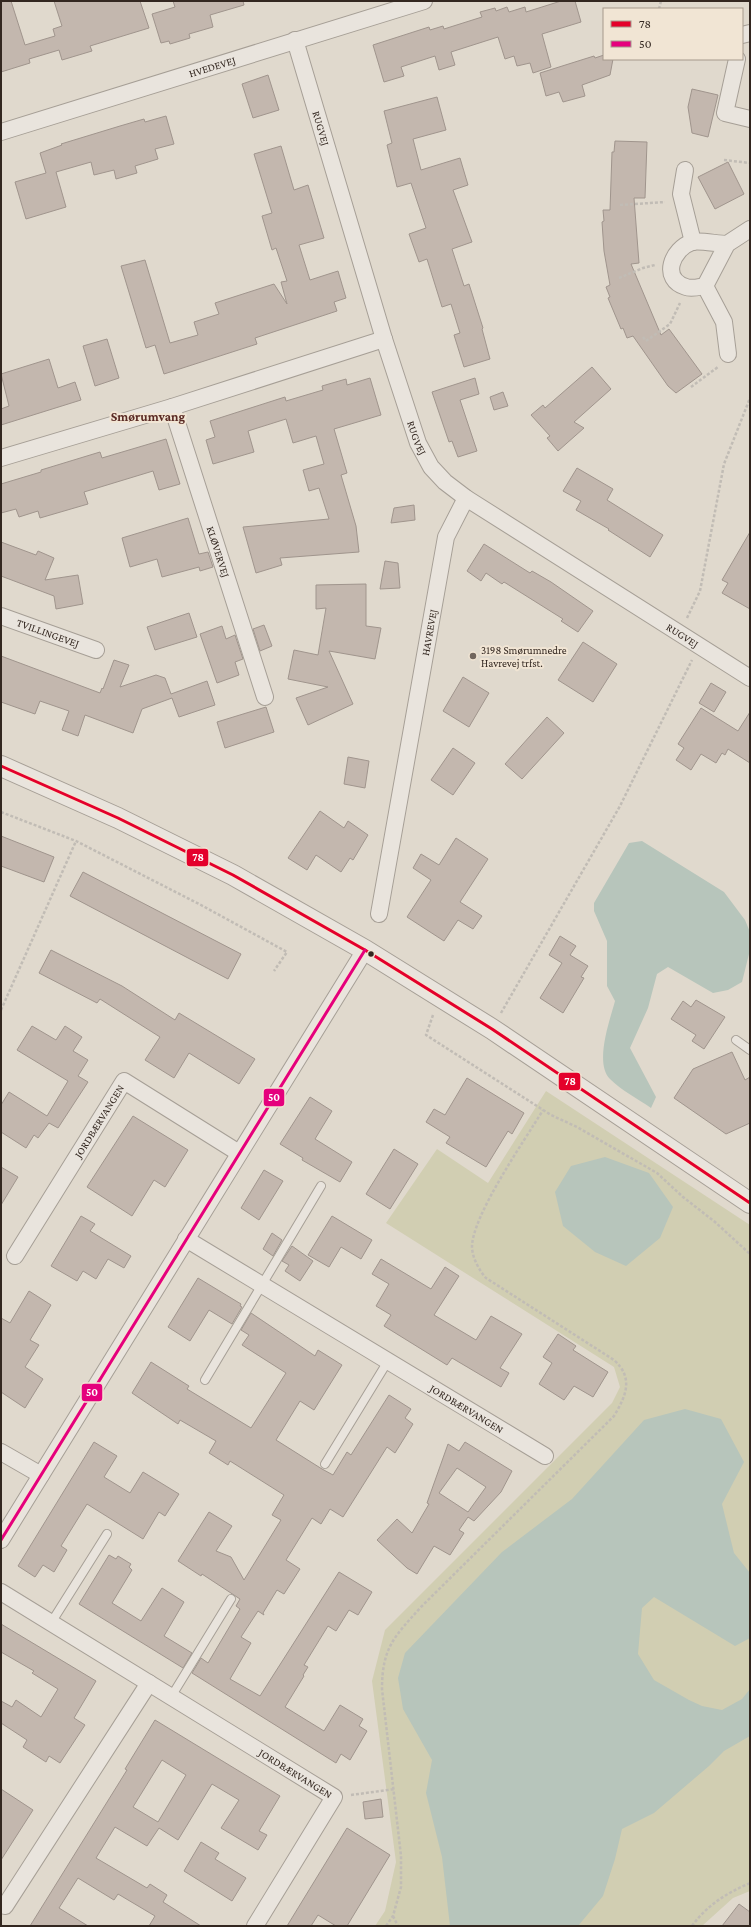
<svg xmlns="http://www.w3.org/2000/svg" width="751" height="1927" font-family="'Crimson Pro',serif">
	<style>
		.green { fill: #d1ceb2 }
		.water { fill: #b7c5bb }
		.building { fill: #c3b7ae; stroke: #a0958d; fill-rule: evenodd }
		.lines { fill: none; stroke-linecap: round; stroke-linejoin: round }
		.service-casing { stroke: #a69f96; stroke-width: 10 }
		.minor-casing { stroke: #a69f96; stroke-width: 18 }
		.tertiary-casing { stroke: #a69f96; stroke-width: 22 }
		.path { stroke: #c1bcb5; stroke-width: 2.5; stroke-dasharray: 3 2; stroke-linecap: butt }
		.service { stroke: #e9e4dd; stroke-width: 8 }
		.minor { stroke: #e9e4dd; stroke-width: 16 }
		.tertiary { stroke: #e9e4dd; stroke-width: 20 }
		.bus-1-casing { stroke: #f1e5d4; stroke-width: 6 }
		.bus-2-casing { stroke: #f1e5d4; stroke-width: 6 }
		.bus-1 { stroke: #e4002b; stroke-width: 3 }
		.bus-2 { stroke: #e5007d; stroke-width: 3 }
		.poi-dot { fill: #70655d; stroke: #f1e5d4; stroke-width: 1.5 }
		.bus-dot { fill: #332720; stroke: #f1e5d4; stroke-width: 1.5 }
		.labels { text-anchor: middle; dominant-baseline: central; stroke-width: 4; stroke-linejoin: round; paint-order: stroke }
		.street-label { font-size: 11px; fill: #332720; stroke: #f1e5d4 }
		.poi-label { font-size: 11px; fill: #332720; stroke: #f1e5d4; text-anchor: start }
		.quarter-label { font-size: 13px; font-weight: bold; fill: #5a2a24; stroke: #f1e5d4 }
		.line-badge { stroke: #f1e5d4; stroke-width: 1.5 }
		.badge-label { font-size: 11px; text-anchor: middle; font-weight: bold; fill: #fff }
	</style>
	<rect width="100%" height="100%" fill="#e0d9cd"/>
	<path class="green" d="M546,1091l204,134v666l-17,7 -31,28h-327l10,-15 11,-49 -24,-181 13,-51 227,-227 8,-16 -6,-20 -228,-144 51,-74 51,34z"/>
	<path class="water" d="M642,841l82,51 21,28 5,12v18l-8,32 -14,8 -15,3 -45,-26 -11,7 -9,34 -18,40 26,49 -5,11c-13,-9 -30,-18 -41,-29 -16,-16 0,-59 5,-78l-8,-15v-45l-13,-30v-8l35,-60z
		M605,1157l44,16 24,34 -13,31 -34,28 -31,-14 -32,-26 -8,-34 16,-26z
		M685,1409l36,10 23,43 -22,42 12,49 16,20v65l-15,8 -81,-49 -12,11 -4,46 16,26 35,20 13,6 20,4 20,-11 8,-10v47l-26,15 -15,15 -55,47 -32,16 -7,30 -12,37 -25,30h-128l-8,-69 -16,-64 6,-33 -29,-51 -5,-31 7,-25 97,-101 70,-53 72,-79z"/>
	<path class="building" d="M1,1h10l14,44 30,-9 -2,-7 9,-3 -8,-25h86l9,27 -59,18 2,5 -30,9 -3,-10 -30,9 1,4 -29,9z
		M173,1h70l1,4 -34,10 3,12 -24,7 1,4 -20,6 -1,-3 -8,2 -9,-29 23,-7z
		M561,1h14l6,21 -39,12 9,33 -18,6 -3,-10 -13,3 -3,-10 -9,3 -7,-22 -47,15 4,13 -16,5 -4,-14 -34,11 3,9 -20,6 -11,-37 56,-18 1,3 13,-4 1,3 38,-12 -2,-5 15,-4 1,3 11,-4 2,5 16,-5 1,5z
		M604,55v4h9l-3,16 -28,10 3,11 -22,6 -4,-10 -13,4 -6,-23 54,-17 1,2z
		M268,75l11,35 -26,8 -11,-34z
		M692,89l26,6 -10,42 -16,-4 -4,-26z
		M437,97l9,33 -33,9 8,31 39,-12 8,27 -15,5 19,52 -20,7 12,37 5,-2 14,44 -1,1 8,30 -26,8 -10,-32 6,-2 -9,-29 -9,3 -15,-48 -8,3 -10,-28 17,-6 -15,-45 -14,4 -10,-42 5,-2 -8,-32z
		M166,116l8,28 -19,5 3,10 -23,7 2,7 -21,6 -2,-9 -20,5 -3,-13 -35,10 10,35 -40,12 -11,-37 31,-9 -6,-20 22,-8 -1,-1 59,-18 24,-7 1,3z
		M615,141l32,1 -2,56h-11l5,65 -8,1 30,71 8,-6 33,45 -26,19 -8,-7 -35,-50 -6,2 -4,-10 -2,1 -13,-31 2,-1 -4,-10 4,-2 -6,-34 -2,-29 2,-1 -1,-11h7l2,-58h2z
		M281,146l13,44 14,-5 16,53 -25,7 11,35 28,-9 8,27 -12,4 3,9 -82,27 2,6 -93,30 -9,-29 -9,3 -25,-82 24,-6 25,83 28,-8 -4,-13 25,-8 -4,-11 59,-19 13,20 -6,-22 6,-1 -11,-33 -4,2 -10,-34 10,-3 -18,-59z
		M728,162l16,32 -29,15 -17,-32z
		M107,339l12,39 -24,8 -12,-40z
		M49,359l9,29 17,-6 6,18 -80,25v-16l8,-3 -8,-32z
		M592,367l19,22 -37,33 10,6 -26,23 -11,-13 3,-2 -19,-21 12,-10 2,3z
		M370,378l11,37 -47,14 13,44 -6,2 15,51 3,26 -79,6 2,7 -26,8 -13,-46 86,-8 -10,-31 -10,3 -6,-21 21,-6 -8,-28 -23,7 -7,-24 -38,12 6,21 -41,12 -7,-24 9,-3 -5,-16 75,-24 1,4 37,-11 -1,-4 24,-7 1,6z
		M475,378l4,16 -19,6 17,51 -19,6 -6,-16 -3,1 -17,-50z
		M503,392l5,14 -14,4 -4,-13z
		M166,439l14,45 -21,6 -6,-19 -69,21 4,12 -48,14 -2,-7 -19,6 -3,-8 -15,4v-29l40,-12v-2l59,-18 2,6z
		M577,468l36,21 -6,11 56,35 -13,22 -42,-27 1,-1 -33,-19 5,-9 -18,-10z
		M414,505l1,15 -24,3 3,-15z
		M188,518l11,36 9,-2 5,15 -13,4 -1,-4 -37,10 -5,-18 -27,8 -8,-29z
		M750,532v77l-28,-16 6,-10 -6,-3z
		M1,542l35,13 2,-4 16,7 -9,22 33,-5 5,29 -27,5 -2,-13 -53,-20z
		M484,544l46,29 2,-2 19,11 42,29 -15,21 -17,-11 2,-2 -59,-37 -2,2 -16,-11 -5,8 -14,-10z
		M385,561l13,2 2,25 -20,1z
		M366,584v42l15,2 -6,31 -46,-8 24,53 -45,21 -12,-27 32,-11 -40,-8 6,-29 24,5 8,-47 -10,1v-24z
		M189,613l8,24 -42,13 -8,-23z
		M264,625l8,21 -12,5 -7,-22z
		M222,626l4,13 9,-4 8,24 -8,3 4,13 -22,8 -17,-49z
		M583,642l34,22 -24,38 -35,-22z
		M1,656l99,37 2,-5 1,1 11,-29 15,5 -9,22 36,-12 9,3 6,16 36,-13 8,24 -36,12 -7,-19 -30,11 -9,24 -48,-18 -7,21 -16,-6 7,-19 -29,-10 -5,13 -34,-12z
		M463,677l26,16 -20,34 -26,-16z
		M711,683l15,9 -12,20 -15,-9z
		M266,707l8,25 -49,16 -8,-26z
		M701,708l37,23 12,-19v51l-22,-14 -3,6 -3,-2 -6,10 -15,-9 -10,16 -15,-10 8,-12 -6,-4z
		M547,717l17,16 -42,46 -17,-15z
		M453,748l22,15 -22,32 -22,-15z
		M348,757l21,4 -4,27 -21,-4z
		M320,811l24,17 4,-7 20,14 -15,25 -3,-2 -9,14 -25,-17 -9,15 -19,-12z
		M1,836l53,21 -10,25 -43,-16z
		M456,838l32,21 -28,43 22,14 -9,13 -15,-9 -14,21 -37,-24 24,-37 -18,-12 8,-14 18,11z
		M83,872l158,82 -13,25 -158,-83z
		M560,936l16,10 -6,9 18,11 -7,11 3,1 -21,35 -23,-15 22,-35 -13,-8z
		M51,950l71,36 53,34 4,-7 76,46 -16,25 -50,-31 -15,25 -29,-18 15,-23 -60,-38 -3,4 -58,-30z
		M696,1000l29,17 -21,32 -12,-8 4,-6 -25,-16 12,-18 8,6z
		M32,1026l24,14 9,-14 17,11 -9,14 15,9 -10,16 10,6 -30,46 -9,-5 -11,15 -4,-3 -8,13 -25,-16v-27l8,-13 38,24 21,-35 -51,-31z
		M732,1052l13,28 5,-3v46l-24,11 -52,-36 19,-29z
		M467,1078l57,35 -12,21 -4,-3 -22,36 -40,-24 4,-6 -24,-15 8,-13 11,6z
		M310,1097l22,14 -17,28 37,23 -12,20 -38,-22 1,-2 -23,-14z
		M133,1116l55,34 -23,37 -11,-7 -22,36 -45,-29z
		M394,1149l24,15 -28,45 -24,-15z
		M1,1167l17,10 -17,28z
		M264,1170l19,11 -24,39 -18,-12z
		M81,1216l14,8 -5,7 41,25 -7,12 -16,-9 -12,20 -13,-8 -6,10 -26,-15z
		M332,1216l40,24 -11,19 -20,-12 -12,20 -21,-12z
		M272,1233l10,7 -9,16 -10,-7z
		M292,1246l21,15 -13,20 -15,-10 4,-6 -7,-4z
		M381,1259l50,30 14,-22 14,9 -25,39 42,25 15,-24 31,18 -22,34 9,5 -8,14 -49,-29 -5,7 -63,-39 7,-11 -15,-9 13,-22 -17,-10z
		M198,1278l43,26 -1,2 2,1 -10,17 -23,-14 -19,31 -22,-14z
		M29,1291l22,14 -21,35 9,5 -14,22 18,12 -18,29 -24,-16v-74l9,5z
		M251,1313l64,43 3,-6 24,15 -28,45 -14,-9 -24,39 46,29 11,6 14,-23 4,3 38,-60 22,14 -6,9 8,6 -18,29 -8,-6 -44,70 -13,-8 -9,15 -9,-6 -26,42 14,9 -16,25 -7,-4 -14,23 1,2 -6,-4 -17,26 10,6 -21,36 30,17 79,-124 33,20 -14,23 -9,-5 -13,21 -8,-5 -24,39 4,2 -5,8 1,1 -19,31 39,24 16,-26 23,14 -4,7 8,5 -17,29 -9,-6 -5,9 -144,-90 9,-15 7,5 32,-54 -4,-3 4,-7 -38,-25 -1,2 -23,-15 31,-49 23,14 -16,25 15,6 13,23 37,-60 -9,-5 12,-20 -54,-34 -2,4 -19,-12 7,-12 -36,-21 -2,4 -46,-31 19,-31 38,24 -2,3 64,39 35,-55 -44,-28 7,-10 -8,-5z
		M558,1334l18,12 -3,4 35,22 -15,25 -19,-11 -10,14 -25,-16 13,-21 -9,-6z
		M94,1442l23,14 -13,21 26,16 13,-21 36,22 -14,22 -6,-4 -16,27 -56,-35 -26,42 6,4 -13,22 -11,-7 -8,12 -17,-11z
		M465,1442l47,29 -11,21 -27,29 -6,-4 -9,13 5,3 -14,22 -16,-9 -17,28 -10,-6 -30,-28 20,-21 15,14 17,-29 -2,-1 21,-59 11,7zM457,1468l29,19 -18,25 -29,-19z
		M109,1555l7,4 2,-3 13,8 -2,3 3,3 -20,33 29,18 21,-33 22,14 -20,34 28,17 -9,15 -104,-64z
		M1,1624l95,57 -22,37 11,7 -25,38 -11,-7 -3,6 -23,-15 4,-7 -26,-17v-22l11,6 4,-7 25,17 17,-28 -26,-16 2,-2 -33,-19z
		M155,1720l125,76 -21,35 8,4 -9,15 -37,-22 18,-28 -27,-16 -34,56 -19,-12 -12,18 -32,-19 -19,31 51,30 3,-4 17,11 -4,7 38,24h-52l6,-10 -37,-22 -4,6 -36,-22 -19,30 29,18h-58l97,-156 -2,-1zM162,1760l24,15 -28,47 -25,-15z
		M1,1789l32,21 -32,50z
		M381,1799l2,18 -18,2 -2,-17z
		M347,1828l43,27 -43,71h-11l-18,-11 -7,11h-24z
		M201,1842l18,11 -4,6 31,19 -14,23 -48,-30z
		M739,1904l11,8v14h-28z"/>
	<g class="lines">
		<g class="service-casing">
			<path id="service" d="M736,1040l14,10
				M205,1380l116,-194
				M325,1464l63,-103
				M51,1623l56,-89
				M171,1697l60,-98"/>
		</g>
		<g class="minor-casing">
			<g id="minor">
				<path d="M742,35l8,-2"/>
				<path id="s1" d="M295,40l89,299 34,104 13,24 14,15 21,16 284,180"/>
				<path d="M737,59l-12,54 25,6"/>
				<path id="s2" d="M1,132l423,-131"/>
				<path d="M685,170l-4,24 12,48"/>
				<path d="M727,244c-9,0 -28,-4 -35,-2 -20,7 -32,37 -6,45 5,2 13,0 19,-1l22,-42 23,-15"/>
				<path d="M705,286l19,36 4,32"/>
				<path id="s3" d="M172,407l93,290"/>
				<path d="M1,458l171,-51 212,-68"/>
				<path id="s4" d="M1,616l95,34"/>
				<path id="s5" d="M379,914l67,-377 20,-39"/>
				<path id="s6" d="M186,1239l359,217"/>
				<path id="s7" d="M15,1256l109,-175 115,72"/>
				<path d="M1,1452l40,23"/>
				<path d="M1,1540l364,-590"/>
				<path id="s8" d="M1,1592l333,205 -79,129"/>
				<path d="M5,1906l144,-223"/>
			</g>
		</g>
		<g class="tertiary-casing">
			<path id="tertiary" d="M1,766l117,52 115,57 132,75 127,79 258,174"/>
		</g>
		<path class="path" d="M659,9l2,-8
			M724,160l26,3
			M620,205l45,-3
			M619,278l24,-10 12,-3
			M643,337l3,4 24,-17 10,-21
			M691,387l27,-20
			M687,618l13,-27 24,-127 26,-66
			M1,812l75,29 125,64 86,47 -13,19
			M1,1010l75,-169
			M501,1013l119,-207 72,-146
			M433,1015l-7,20 125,80 26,12 80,46 26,24 32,25 35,32
			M351,1795l44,-6
			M393,1916l5,10
			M386,1926l7,-10 8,-29v-31l-19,-167c0,-42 13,-53 39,-82l193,-191c12,-20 20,-38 0,-56l-128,-82c-7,-8 -13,-19 -14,-30 -1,-31 53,-108 71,-138
			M692,1926c15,-21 35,-33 58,-43"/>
		<use href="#service" class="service"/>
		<use href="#minor" class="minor"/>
		<use href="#tertiary" class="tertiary"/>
		<g class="bus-1-casing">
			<path id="bus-1" d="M1,766l117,52 115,57 132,75 127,79 258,174"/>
		</g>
		<g class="bus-2-casing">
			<path id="bus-2" d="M1,1540l364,-590"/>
		</g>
		<use href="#bus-1" class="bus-1"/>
		<use href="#bus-2" class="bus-2"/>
	</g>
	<circle class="poi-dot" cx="473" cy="656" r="4"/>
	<circle class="bus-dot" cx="371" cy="954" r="3.5"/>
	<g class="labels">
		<g class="street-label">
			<text stroke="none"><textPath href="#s2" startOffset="221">HVEDEVEJ</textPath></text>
			<text stroke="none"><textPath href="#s1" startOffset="92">RUGVEJ</textPath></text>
			<text stroke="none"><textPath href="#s1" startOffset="416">RUGVEJ</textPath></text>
			<text stroke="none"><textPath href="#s3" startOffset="152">KLØVERVEJ</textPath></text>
			<text stroke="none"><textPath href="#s4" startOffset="50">TVILLINGEVEJ</textPath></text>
			<text stroke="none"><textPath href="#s5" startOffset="286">HAVREVEJ</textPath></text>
			<text stroke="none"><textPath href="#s1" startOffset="752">RUGVEJ</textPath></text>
			<text stroke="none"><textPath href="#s7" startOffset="159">JORDBÆRVANGEN</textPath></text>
			<text stroke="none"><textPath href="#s6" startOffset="328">JORDBÆRVANGEN</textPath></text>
			<text stroke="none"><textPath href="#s8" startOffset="346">JORDBÆRVANGEN</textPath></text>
		</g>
		<g class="poi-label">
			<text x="481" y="650">3198 Smørumnedre<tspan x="481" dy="13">Havrevej trfst.</tspan></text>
		</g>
		<g class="quarter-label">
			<text x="148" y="416">Smørumvang</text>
		</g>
	</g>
	<g class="line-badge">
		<rect x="186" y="848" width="23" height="19" rx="4" fill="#e4002b"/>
		<rect x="558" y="1072" width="23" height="19" rx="4" fill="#e4002b"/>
		<rect x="263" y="1088" width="22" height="19" rx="4" fill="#e5007d"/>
		<rect x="81" y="1383" width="22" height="19" rx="4" fill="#e5007d"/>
	</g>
	<g class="badge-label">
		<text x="198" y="861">78</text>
		<text x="570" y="1085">78</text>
		<text x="274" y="1101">50</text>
		<text x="92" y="1396">50</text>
	</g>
	<rect width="751" height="1927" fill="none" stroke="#332720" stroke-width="4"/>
	<rect x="603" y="8" width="140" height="52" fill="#f1e5d4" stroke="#a5998c"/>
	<rect x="611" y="21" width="20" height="6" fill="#e4002b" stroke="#a5998c"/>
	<text x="639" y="28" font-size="12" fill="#332720">78</text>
	<rect x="611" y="41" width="20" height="6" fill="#e5007d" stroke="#a5998c"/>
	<text x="639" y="48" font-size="12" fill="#332720">50</text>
</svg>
